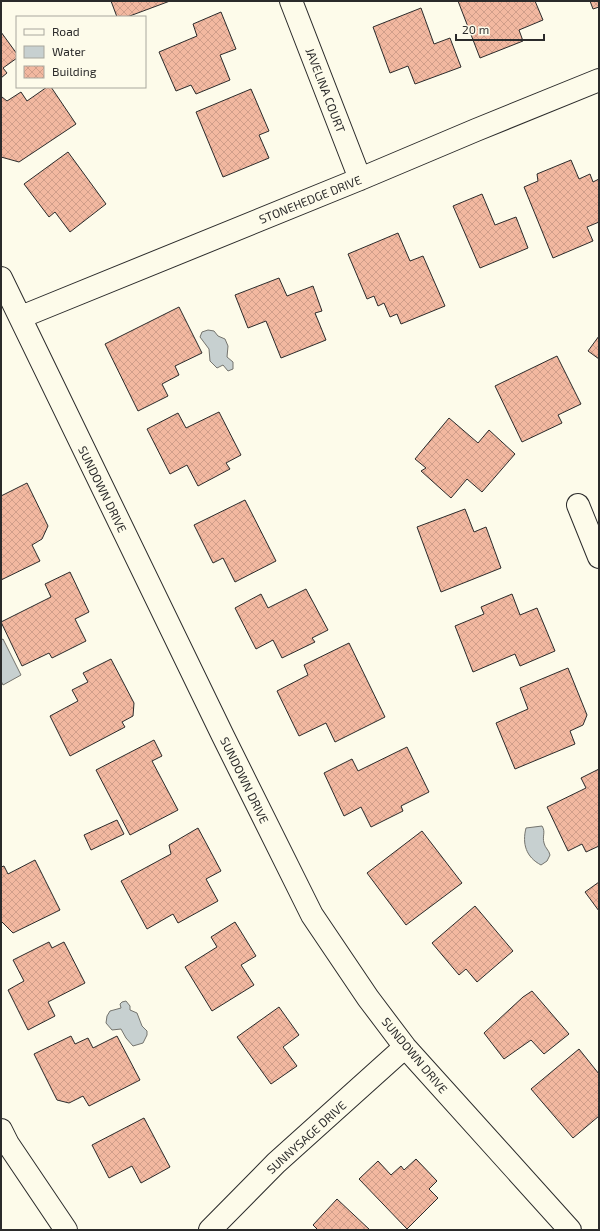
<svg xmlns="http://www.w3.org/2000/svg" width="600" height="1231" font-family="'Exo 2',sans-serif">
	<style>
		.water { fill: #c7d0d0; stroke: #74746e }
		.building { fill: url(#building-cross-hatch); stroke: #2b2b2b }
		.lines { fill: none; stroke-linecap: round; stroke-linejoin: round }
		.minor-casing { stroke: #2b2b2b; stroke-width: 24 }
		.minor { stroke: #fdfbea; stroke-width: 22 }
		.labels { text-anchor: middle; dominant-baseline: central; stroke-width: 3; stroke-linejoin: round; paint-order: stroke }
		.street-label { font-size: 12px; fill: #2b2b2b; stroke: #fdfbea }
	</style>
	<defs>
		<pattern id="building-cross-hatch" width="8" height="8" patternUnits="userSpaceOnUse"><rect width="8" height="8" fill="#f2b8a0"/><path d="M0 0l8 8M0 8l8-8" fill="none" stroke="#d09e8a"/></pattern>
	</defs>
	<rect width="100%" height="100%" fill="#fdfbea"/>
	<path class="water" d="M208,330l6,1 4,5 7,3 3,7 -1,11 6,5v7l-5,2 -5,-6 -6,3 -7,-7 -1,-12 -9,-12 2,-5z
		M3,639l18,36 -18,10 -2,-4v-41z
		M542,826c4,6 0,10 2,17 1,5 5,7 6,12l-3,6 -6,4c-15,-8 -19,-21 -15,-37z
		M126,1001l4,5v4l7,3 5,13 5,5v4l-4,8 -10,3 -7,-8 -5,-9 -9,1 -6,-7 1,-7 3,-5 11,-3 -1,-4 2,-2z"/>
	<path class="building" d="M111,1h59l-43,16h-10z
		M458,1h77l8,19 -24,10 4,11 -43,17z
		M590,1h9v6l-6,2z
		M421,8l13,36 16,-6 11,29 -46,17 -7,-18 -18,7 -17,-46z
		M221,12l15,37 -16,6 10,25 -34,14 -5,-9 -15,6 -17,-39 38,-16 -4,-12z
		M1,32l16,22v4l-14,10 4,5 -6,5z
		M47,87h4l25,37 -57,38 -18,-5v-59l1,-1 5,4 14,-9 6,9z
		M251,89l18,42 -10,4 10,23 -46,19 -27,-65z
		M68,152l38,52 -36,28 -15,-20 -6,5 -25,-33z
		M571,160l8,19 11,-5 3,8 6,-3v43l-12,5 6,14 -40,17 -29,-71 14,-6 -1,-7z
		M482,194l13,31 21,-8 12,31 -48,20 -27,-62z
		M398,233l12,28 13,-5 22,50 -44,18 -4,-10 -7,3 -6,-14 -6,3 -4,-10 -7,3 -19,-45z
		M279,278l8,18 26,-10 9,25 -7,2 11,27 -45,18 -15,-37 -18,7 -13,-33z
		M179,307l23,46 -27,13 4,9 -17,9 6,12 -30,15 -33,-67z
		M599,336v23l-11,-8z
		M557,356l24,48 -23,11 4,8 -40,19 -27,-56z
		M219,412l22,43 -15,8 4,6 -32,17 -11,-21 -17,9 -23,-45 31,-16 8,15z
		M449,418l29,25 11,-13 26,24 -33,38 -15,-13 -16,19 -30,-27 5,-3 -11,-9z
		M27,483l21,43 -6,13 -10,6 8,16 -39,19v-84z
		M245,500l31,61 -41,21 -12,-24 -10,5 -19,-38z
		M465,509l9,23 12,-5 15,41 -60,24 -24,-65z
		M70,572l19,40 -14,7 11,22 -34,17 -3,-5 -27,13 -21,-44 50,-25 -6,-13z
		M306,589l22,41 -16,8 3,4 -33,16 -9,-18 -17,9 -21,-41 26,-14 7,14z
		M512,594l8,21 17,-7 18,43 -35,15 -5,-12 -42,18 -18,-46 29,-12 -3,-7z
		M349,643l36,74 -50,25 -9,-19 -27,13 -22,-45 31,-16 -4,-10z
		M111,659l23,44 -1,13 -11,6 3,5 -55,29 -20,-40 28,-15 -6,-11 16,-8 -5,-9z
		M568,668l19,47 -4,10 -13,6 5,13 -60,25 -19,-46 32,-14 -8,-21z
		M154,740l8,16 -10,5 26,49 -48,25 -34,-65z
		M407,747l22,45 -28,14 2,5 -32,16 -10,-20 -17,9 -20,-43 28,-14 6,12z
		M599,769v77l-13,6 -4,-8 -14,7 -21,-44 39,-19 -5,-10z
		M117,820l7,14 -33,16 -7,-15z
		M198,828l23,43 -15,8 12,22 -40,22 -5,-9 -26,15 -26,-48 50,-27 -2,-9z
		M422,831l40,52 -56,42 -39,-52z
		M35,860l25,50 -47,23 -12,-12v-54l3,-1 4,8z
		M599,882v29l-14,-19z
		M475,906l38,45 -36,31 -11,-13 -7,6 -27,-32z
		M235,922l21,34 -15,9 13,20 -42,26 -27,-44 32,-20 -6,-10z
		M49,942l3,6 12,-6 21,41 -37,19 7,14 -27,14 -20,-40 16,-9 -11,-21z
		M532,991l37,43 -25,20 -13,-14 -27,19 -20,-26 39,-36z
		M279,1007l20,28 -16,12 14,19 -26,18 -34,-47z
		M71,1036l4,8 13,-6 5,10 24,-12 23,44 -51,26 -6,-10 -14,7 -12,-3 -23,-46z
		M579,1049l20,25v42l-26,22 -42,-49z
		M144,1118l26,49 -29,16 -9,-17 -23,12 -17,-33z
		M416,1159l21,22 -8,8 9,9 -31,31 -48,-50 19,-18 13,14 10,-9 3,4z
		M337,1199l33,31h-52l-5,-5z"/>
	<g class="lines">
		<g class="minor-casing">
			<path id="minor" d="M291,1l69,178
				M1,278l222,458 89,179 56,83 37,49 165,183
				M21,317l339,-138 116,-49 123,-50
				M578,505l21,52
				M1,1130l7,14 58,86
				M210,1230l66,-67 129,-116"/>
		</g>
		<use href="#minor" class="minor"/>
	</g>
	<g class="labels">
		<g class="street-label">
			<text transform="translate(326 90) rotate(69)">JAVELINA COURT</text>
			<text transform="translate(310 199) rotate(-22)">STONEHEDGE DRIVE</text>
			<text transform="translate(103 489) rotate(64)">SUNDOWN DRIVE</text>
			<text transform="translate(245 780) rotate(64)">SUNDOWN DRIVE</text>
			<text transform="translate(415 1055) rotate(50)">SUNDOWN DRIVE</text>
			<text transform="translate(306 1137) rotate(-42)">SUNNYSAGE DRIVE</text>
		</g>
	</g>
	<rect width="600" height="1231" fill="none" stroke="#2b2b2b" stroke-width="4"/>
	<rect x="16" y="16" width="130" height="72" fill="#fdfbea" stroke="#a9a89e"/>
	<rect x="24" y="29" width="20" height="6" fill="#fdfbea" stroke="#a9a89e"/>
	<text x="52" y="36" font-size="12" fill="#2b2b2b">Road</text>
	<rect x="24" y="46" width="20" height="12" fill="#c7d0d0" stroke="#a9a89e"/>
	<text x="52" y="56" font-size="12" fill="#2b2b2b">Water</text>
	<rect x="24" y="66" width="20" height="12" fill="url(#building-cross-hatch)" stroke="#a9a89e"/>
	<text x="52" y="76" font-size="12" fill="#2b2b2b">Building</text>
	<path d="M456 34v6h88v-6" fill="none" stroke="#2b2b2b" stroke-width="2"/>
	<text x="462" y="34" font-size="12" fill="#2b2b2b" stroke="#fdfbea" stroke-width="3" paint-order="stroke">20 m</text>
</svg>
